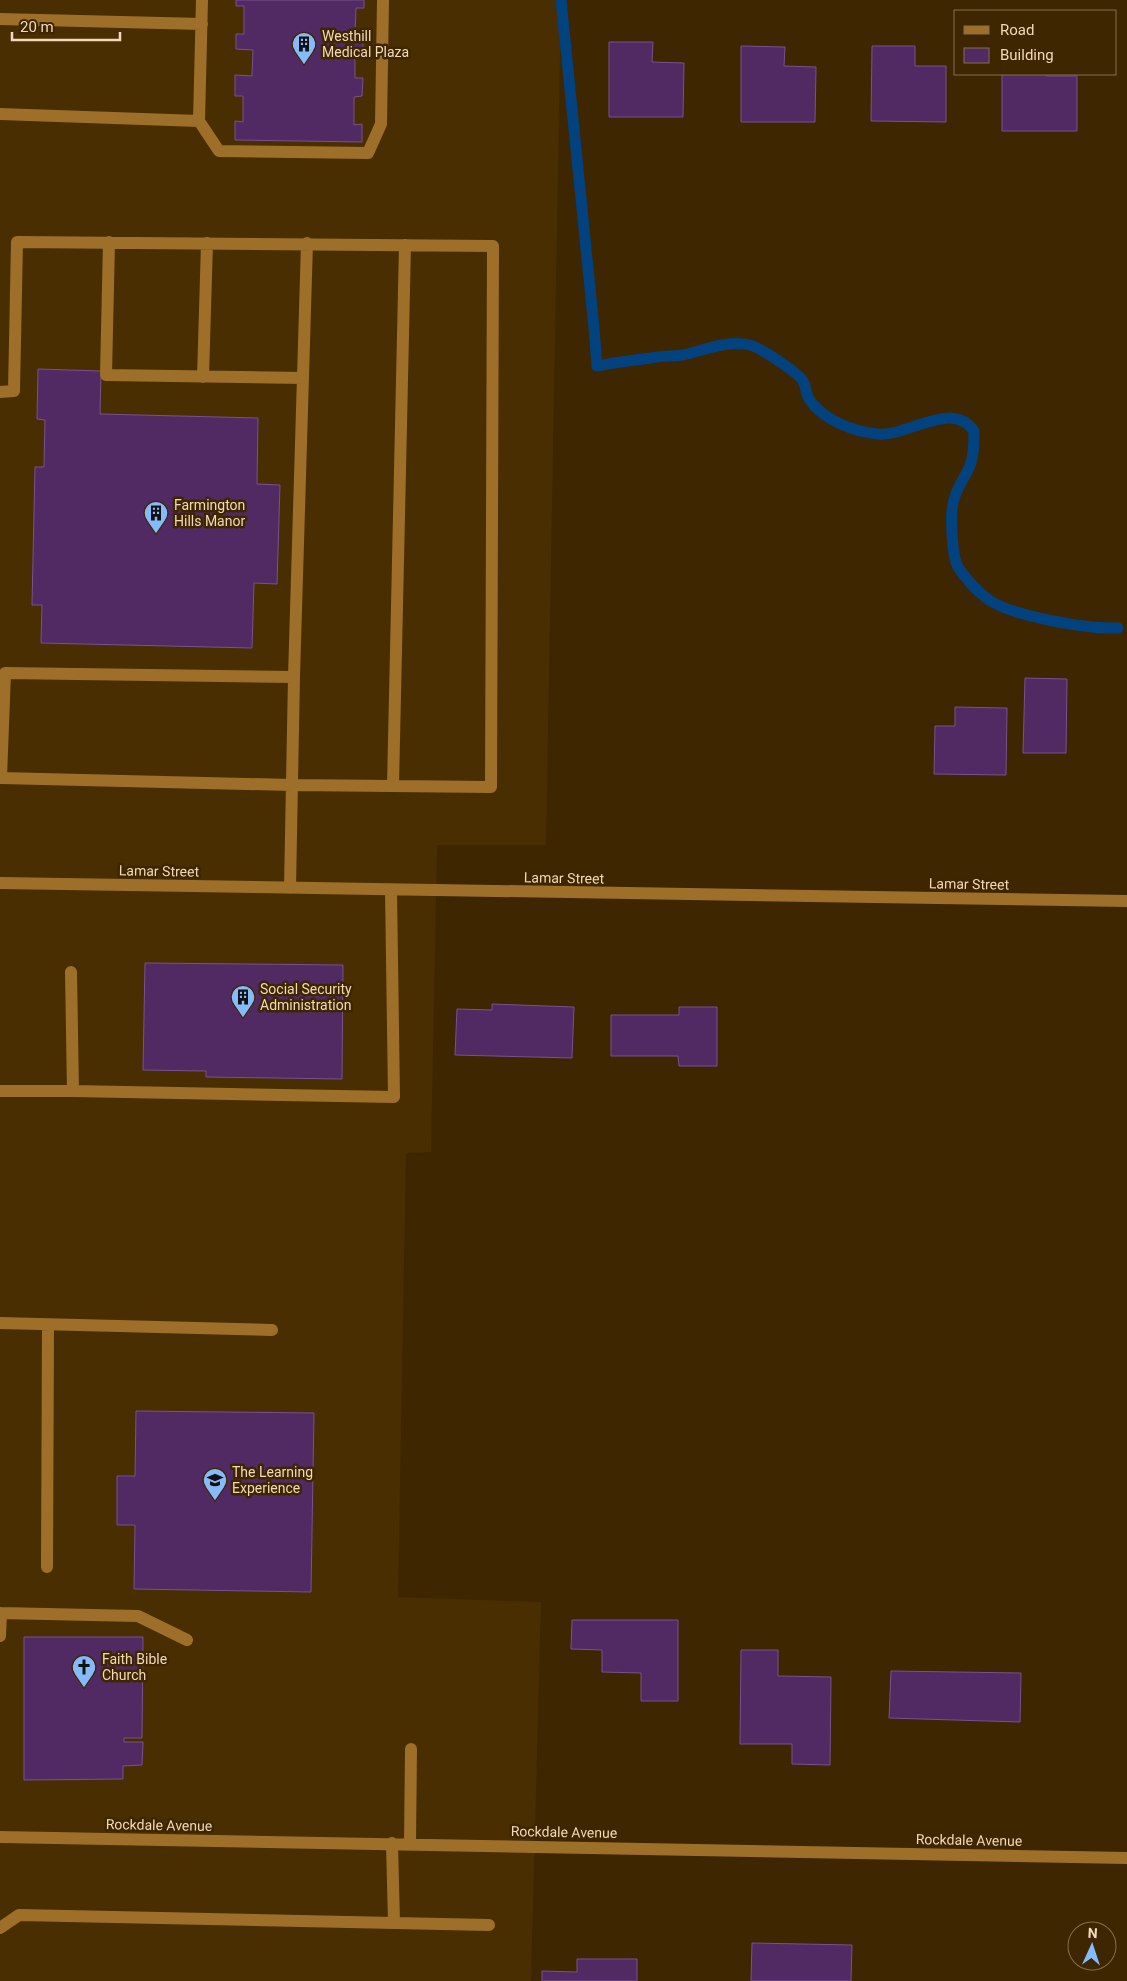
<svg xmlns="http://www.w3.org/2000/svg" width="1127" height="1981" font-family="Roboto,sans-serif">
	<style>
		.built { fill: #492e02 }
		.lines { fill: none; stroke-linecap: round; stroke-linejoin: round }
		.stream { stroke: #02427f; stroke-width: 11 }
		.building { fill: #512a63; stroke: #79518e }
		.minor { stroke: #9d6f29; stroke-width: 12 }
		.labels { text-anchor: middle; dominant-baseline: central; stroke-width: 5; stroke-linejoin: round; paint-order: stroke }
		.poi-label { font-size: 14px; fill: #f3d9b9; stroke: #3e2600; text-anchor: start }
		.street-label { font-size: 14px; fill: #f3d9b9; stroke: #3e2600 }
	</style>
	<rect width="100%" height="100%" fill="#3e2600"/>
	<path class="built" d="M0,0h561l-15,845h-109l-6,307 -25,1 -8,444 143,5 -10,379h-531z"/>
	<g class="lines">
		<path class="stream" d="M561,0l33,328 3,38c20,-4 40,-6 60,-9 10,-2 20,0 30,-3 21,-5 41,-14 63,-9 11,3 47,27 53,36 3,6 3,13 6,18 14,21 45,33 69,35 29,3 74,-35 96,-3 0,12 0,26 -5,37 -7,14 -16,26 -17,42 -1,12 0,47 6,57 7,11 20,25 31,33 26,17 99,29 129,28"/>
	</g>
	<path class="building" d="M236,0h128v8h-8l-1,29 8,1v17h-8v23h8l-1,18 -8,1v28l8,-1v18l-127,-2v-19l8,1v-26h-8v-21l17,1 1,-26 -17,-1v-15h8v-28h-8z
		M609,42h44l-1,20 32,1 -1,54h-74z
		M741,46l44,1 -1,19 32,1 -1,55h-74z
		M872,46h43v20h31v56l-75,-1z
		M1002,74h44v2h31v55h-75z
		M38,369l63,2 -1,43 158,4 -1,66 23,1 -3,99 -23,-1 -2,65 -211,-5 1,-38h-10l3,-138h9l1,-47 -8,-1z
		M1025,678l42,1 -1,74h-43z
		M955,707l52,1 -1,67 -72,-1 1,-48h20z
		M145,963l198,2 -1,114 -136,-2v-6l-63,-1z
		M492,1004l82,3 -2,51 -117,-3 2,-46 35,1z
		M679,1007h38v59h-38l-1,-10h-67v-41h68z
		M136,1411l178,2 -3,179 -177,-3 1,-64h-18v-49h18z
		M572,1620h106v81h-37v-28l-39,-1v-22l-31,-1z
		M24,1637h119l-1,101h-18v4h19l-1,23 -19,1v13l-99,1z
		M741,1650h37v26l53,1 -1,88 -38,-1v-20h-52z
		M891,1671l130,2 -1,49 -131,-4z
		M752,1943l100,2 -1,36h-100z
		M577,1959h60v22h-95v-10l35,1z"/>
	<g class="lines">
		<path class="minor" d="M0,19l202,5
			M0,114l199,7 20,30 149,2 13,-29 2,-124
			M199,121l3,-121
			M109,242l-3,133 197,3
			M203,377l4,-134
			M0,392l14,-1 3,-149 476,4 -2,541 -199,-2 -291,-7 4,-105 289,4
			M393,786l12,-541
			M0,883l1127,18
			M290,888l4,-211 13,-434
			M0,1091h73l-2,-119
			M73,1091l321,6 -3,-207
			M0,1323l272,7
			M47,1567l1,-242
			M0,1613l138,3 49,24
			M0,1636l1,-23
			M0,1837l1127,21
			M392,1843l2,80
			M410,1844l1,-95
			M0,1928l19,-13 470,10"/>
	</g>
	<defs>
		<g id="building-pin" transform="scale(1.25)"><path d="M0 17L-7.5 6A9.5 9.5 0 1 1 7.5 6Z" fill="#86bbfb" stroke="#3e2600"/><path d="M-4-6H4V6H1V3H-1V6H-4ZM-2.5-4.3h1.7v1.8h-1.7ZM.8-4.3h1.7v1.8H.8ZM-2.5-1h1.7V.8h-1.7ZM.8-1h1.7V.8H.8Z" fill="#111"/></g>
		<g id="school-pin" transform="scale(1.25)"><path d="M0 17L-7.5 6A9.5 9.5 0 1 1 7.5 6Z" fill="#86bbfb" stroke="#3e2600"/><path d="M0-5L7-2L0 1L-7-2ZM-4 1L0 2.5L4 1V4Q0 6-4 4Z" fill="#111"/></g>
		<g id="church-pin" transform="scale(1.25)"><path d="M0 17L-7.5 6A9.5 9.5 0 1 1 7.5 6Z" fill="#86bbfb" stroke="#3e2600"/><path d="M-1.2-6h2.4v3.5h3.3v2.4h-3.3V6h-2.4V-.1h-3.3v-2.4h3.3Z" fill="#111"/></g>
	</defs>
	<g fill-rule="evenodd">
		<use href="#building-pin" x="304" y="44"/>
		<use href="#building-pin" x="156" y="513"/>
		<use href="#building-pin" x="243" y="997"/>
		<use href="#school-pin" x="215" y="1480"/>
		<use href="#church-pin" x="84" y="1667"/>
	</g>
	<g class="labels">
		<g class="poi-label">
			<text x="322" y="36">Westhill<tspan x="322" dy="16">Medical Plaza</tspan></text>
			<text x="174" y="505">Farmington<tspan x="174" dy="16">Hills Manor</tspan></text>
			<text x="260" y="989">Social Security<tspan x="260" dy="16">Administration</tspan></text>
			<text x="232" y="1472">The Learning<tspan x="232" dy="16">Experience</tspan></text>
			<text x="102" y="1659">Faith Bible<tspan x="102" dy="16">Church</tspan></text>
		</g>
		<g class="street-label">
			<text transform="translate(159 871) rotate(1)">Lamar Street</text>
			<text transform="translate(564 878) rotate(1)">Lamar Street</text>
			<text transform="translate(969 884) rotate(1)">Lamar Street</text>
			<text transform="translate(159 1825) rotate(1)">Rockdale Avenue</text>
			<text transform="translate(564 1832) rotate(1)">Rockdale Avenue</text>
			<text transform="translate(969 1840) rotate(1)">Rockdale Avenue</text>
		</g>
	</g>
	<rect x="954" y="10" width="162" height="65" fill="#3e2600" stroke="#866e4a"/>
	<rect x="964" y="26" width="25" height="8" fill="#9d6f29" stroke="#866e4a"/>
	<text x="1000" y="35" font-size="15" fill="#f3d9b9">Road</text>
	<rect x="964" y="48" width="25" height="15" fill="#512a63" stroke="#866e4a"/>
	<text x="1000" y="60" font-size="15" fill="#f3d9b9">Building</text>
	<g transform="translate(1092 1946) rotate(3)"><circle r="24" fill="#3e2600" stroke="#866e4a"/>
	<path d="M0-4L9 19L0 12L-9 19Z" fill="#86bbfb"/>
	<text y="-8" font-size="14" font-weight="bold" text-anchor="middle" fill="#f3d9b9">N</text>
	</g>
	<path d="M12 32v8h108v-8" fill="none" stroke="#f3d9b9" stroke-width="2.5"/>
	<text x="20" y="32" font-size="15" fill="#f3d9b9" stroke="#3e2600" stroke-width="4" paint-order="stroke">20 m</text>
</svg>
